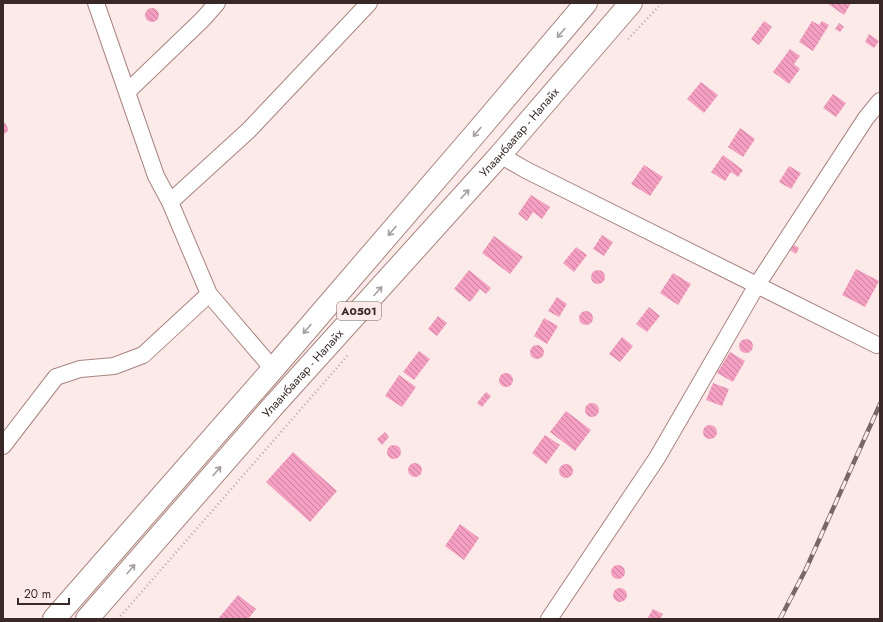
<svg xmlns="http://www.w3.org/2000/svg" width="883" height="622" font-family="Jost,sans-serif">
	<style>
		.building { fill: url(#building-back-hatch) }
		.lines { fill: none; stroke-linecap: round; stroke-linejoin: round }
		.street-casing { stroke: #a8847f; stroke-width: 18 }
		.highway-casing { stroke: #a8847f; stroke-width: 24 }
		.path { stroke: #b9a9a7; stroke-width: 2.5; stroke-dasharray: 1 3; stroke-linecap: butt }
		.street { stroke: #fff; stroke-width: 16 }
		.highway { stroke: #fff; stroke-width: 22 }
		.rail-casing { stroke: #776766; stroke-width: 4.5 }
		.rail { stroke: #fbeae8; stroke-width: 3; stroke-dasharray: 9; stroke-linecap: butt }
		.oneway { stroke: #a59f9e }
		.labels { text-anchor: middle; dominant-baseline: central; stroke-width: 3.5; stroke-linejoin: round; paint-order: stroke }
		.shield { fill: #fbeae8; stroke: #726362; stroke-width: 1 }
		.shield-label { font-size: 11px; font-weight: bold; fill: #382928 }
		.street-label { font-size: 12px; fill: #382928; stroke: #fbeae8 }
	</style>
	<defs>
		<pattern id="building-back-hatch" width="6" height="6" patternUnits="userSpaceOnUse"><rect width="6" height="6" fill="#f49ec1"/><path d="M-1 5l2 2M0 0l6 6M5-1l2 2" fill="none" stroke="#c7819d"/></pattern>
	</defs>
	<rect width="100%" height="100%" fill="#fbeae8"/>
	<path class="building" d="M827,3h24l-7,12z
		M145 15a7 7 0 1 1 14 0a7 7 0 1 1-14 0Z
		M764,21l8,6 -13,18 -8,-6z
		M812,21l7,4 3,-4 7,4 -16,26 -14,-9z
		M839,23l5,4 -4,5 -5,-3z
		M869,34l10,7 -5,7 -9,-6z
		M790,49l10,7 -6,8 6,5 -11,15 -16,-12z
		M701,82l17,13 -14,18 -17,-14z
		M833,94l13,9 -10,14 -13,-9z
		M3,122l3,2 2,5v2l-5,4z
		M740,128l15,11 -12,18 -15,-10z
		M723,155l20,15 -5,7 -7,-5 -6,9 -14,-9z
		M644,165l19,12 -13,19 -19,-12z
		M789,166l12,7 -10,16 -12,-7z
		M531,195l19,12 -8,12 -9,-7 -6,9 -9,-7z
		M602,235l11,7 -9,14 -11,-7z
		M494,236l29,21 -13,17 -28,-21z
		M794,245l5,3 -3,6 -6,-4z
		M576,247l11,8 -13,17 -11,-9z
		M856,269l23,12 -14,26 -23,-12z
		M591 277a7 7 0 1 1 14 0a7 7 0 1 1-14 0Z
		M469,270l22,18 -5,6 -6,-5 -10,13 -16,-13z
		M673,273l18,11 -13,21 -18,-12z
		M557,297l10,7 -8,13 -11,-6z
		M649,307l11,9 -13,16 -11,-8z
		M579 318a7 7 0 1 1 14 0a7 7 0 1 1-14 0Z
		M438,316l9,7 -10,13 -9,-7z
		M544,318l14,8 -11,18 -13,-8z
		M622,337l11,9 -13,16 -11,-8z
		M739 346a7 7 0 1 1 14 0a7 7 0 1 1-14 0Z
		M530 352a7 7 0 1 1 14 0a7 7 0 1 1-14 0Z
		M419,351l11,8 -16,21 -11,-8z
		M730,352l15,9 -12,21 -16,-9z
		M499 380a7 7 0 1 1 14 0a7 7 0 1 1-14 0Z
		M399,375l17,12 -14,20 -17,-11z
		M713,383l16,6 -7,17 -16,-6z
		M486,392l5,4 -9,11 -5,-4z
		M585 410a7 7 0 1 1 14 0a7 7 0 1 1-14 0Z
		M566,411l25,19 -16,21 -25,-19z
		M703 432a7 7 0 1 1 14 0a7 7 0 1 1-14 0Z
		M385,432l4,5 -7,8 -5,-6z
		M545,435l15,10 -14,19 -14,-11z
		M387 452a7 7 0 1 1 14 0a7 7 0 1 1-14 0Z
		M293,452l44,39 -27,31 -44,-40z
		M408 470a7 7 0 1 1 14 0a7 7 0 1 1-14 0Z
		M559 471a7 7 0 1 1 14 0a7 7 0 1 1-14 0Z
		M460,524l19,14 -15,22 -19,-14z
		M611 572a7 7 0 1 1 14 0a7 7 0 1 1-14 0Z
		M613 595a7 7 0 1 1 14 0a7 7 0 1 1-14 0Z
		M238,595l18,14 -8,10h-30z
		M653,609l10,5 -3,5h-13z"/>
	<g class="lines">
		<g class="street-casing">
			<path id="street" d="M96,3l60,173 14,26 39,92 64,75
				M127,92l76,-73 14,-16
				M500,155l26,15 351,175
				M170,202l79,-72 120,-127
				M3,446l53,-69 24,-8 34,-3 29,-11 66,-61
				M549,619l108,-161 100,-173 109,-167 14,-17"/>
		</g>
		<g class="highway-casing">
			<g id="highway">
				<path d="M54,619l219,-250 202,-235 111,-131"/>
				<path id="s1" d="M87,619l188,-215 225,-249 131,-152"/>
			</g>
		</g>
		<path class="path" d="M628,39l34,-36
			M118,619l231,-265"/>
		<use href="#street" class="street"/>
		<use href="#highway" class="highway"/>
		<g class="rail-casing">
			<path id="rail" d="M780,619l26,-50 74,-165"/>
		</g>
		<use href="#rail" class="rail"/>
	</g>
	<defs><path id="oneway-shaft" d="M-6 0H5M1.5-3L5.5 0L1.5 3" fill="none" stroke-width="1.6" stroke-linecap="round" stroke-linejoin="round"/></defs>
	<g class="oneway">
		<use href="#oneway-shaft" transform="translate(561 33) rotate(130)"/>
		<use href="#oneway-shaft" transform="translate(477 132) rotate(130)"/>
		<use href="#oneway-shaft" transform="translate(465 194) rotate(-48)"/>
		<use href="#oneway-shaft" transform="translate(392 231) rotate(131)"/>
		<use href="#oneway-shaft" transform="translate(378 291) rotate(-48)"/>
		<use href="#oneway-shaft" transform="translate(307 329) rotate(131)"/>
		<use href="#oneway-shaft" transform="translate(217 471) rotate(-49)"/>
		<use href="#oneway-shaft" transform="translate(131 569) rotate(-49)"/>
	</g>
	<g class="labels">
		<rect class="shield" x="337" y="302" width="44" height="18" rx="3"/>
		<g class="shield-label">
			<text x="359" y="311">A0501</text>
		</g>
		<g class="street-label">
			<text stroke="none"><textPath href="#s1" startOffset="651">Улаанбаатар - Налайх</textPath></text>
			<text stroke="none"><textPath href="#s1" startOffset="327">Улаанбаатар - Налайх</textPath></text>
		</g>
	</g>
	<rect width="883" height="622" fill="none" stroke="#382928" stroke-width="8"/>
	<path d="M18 598v6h51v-6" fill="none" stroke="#382928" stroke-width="2"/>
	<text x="24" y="598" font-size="12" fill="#382928" stroke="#fbeae8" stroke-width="3" paint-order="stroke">20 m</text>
</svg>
